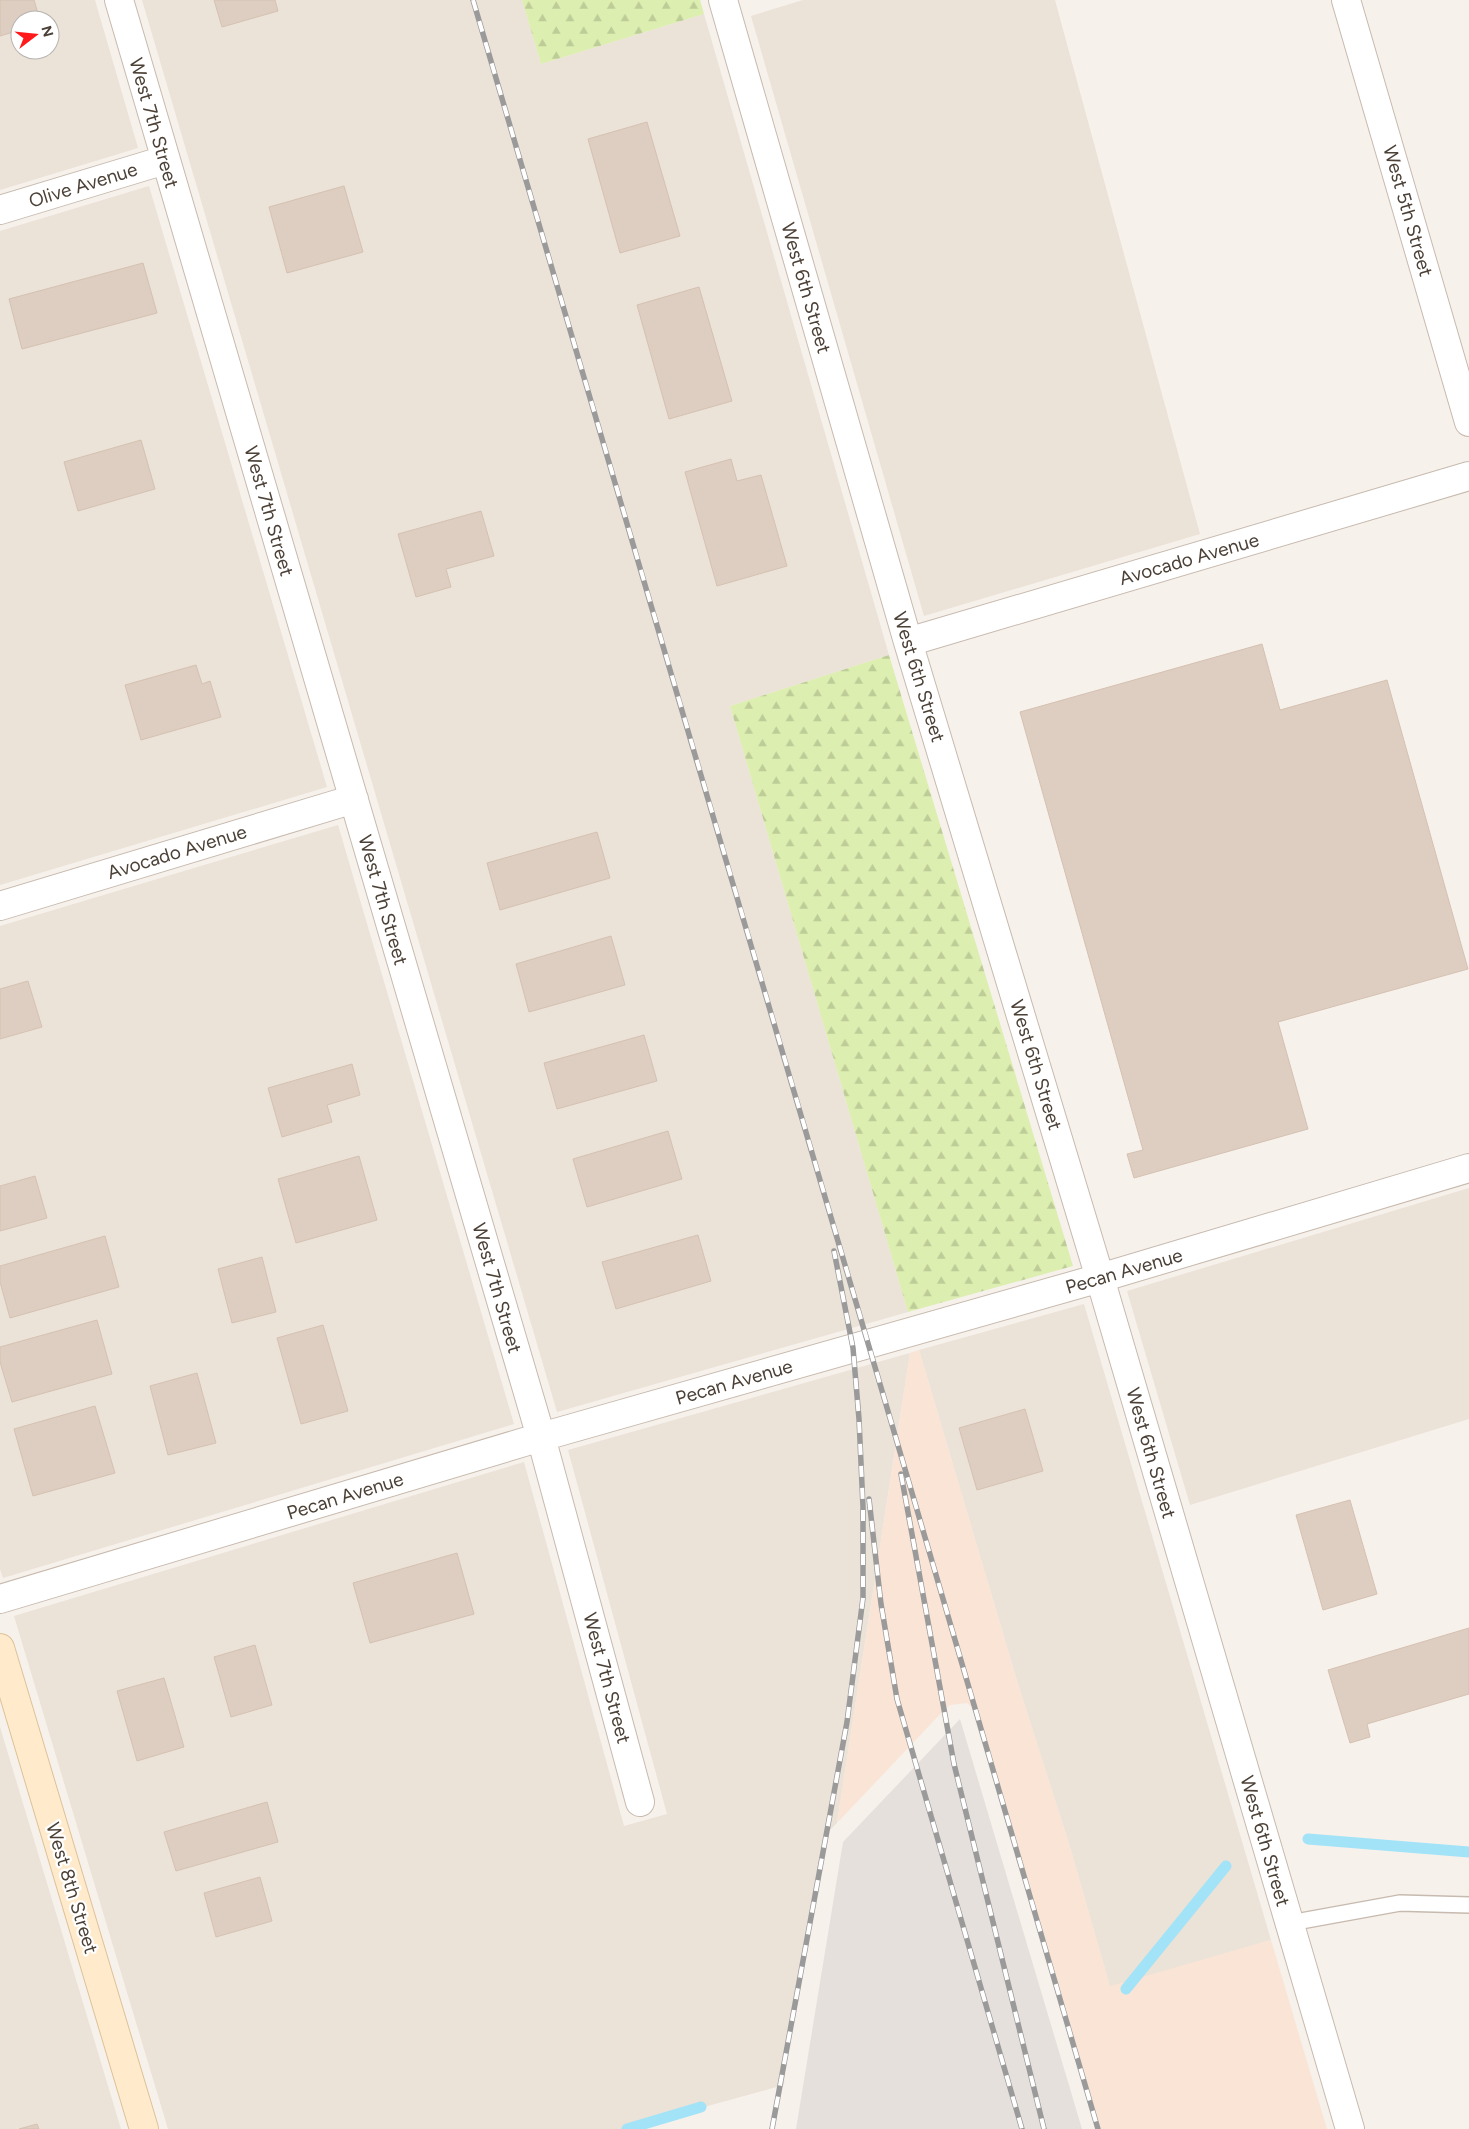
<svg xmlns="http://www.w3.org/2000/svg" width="1469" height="2129" font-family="Figtree,sans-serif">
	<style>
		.residential { fill: #ebe2d8; fill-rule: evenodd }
		.commercial { fill: #fae4d5 }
		.industrial { fill: #e6e0dc }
		.forest { fill: url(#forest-firs) }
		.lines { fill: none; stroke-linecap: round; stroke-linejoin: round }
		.stream { stroke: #a2e3f8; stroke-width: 11 }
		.building { fill: #ddcec1; stroke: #d5c1b1 }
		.lane-casing { stroke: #c7baaf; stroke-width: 18 }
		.street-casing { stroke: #c7baaf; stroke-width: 30 }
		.secondary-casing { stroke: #dec198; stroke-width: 30 }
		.lane { stroke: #fff; stroke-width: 15 }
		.street { stroke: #fff; stroke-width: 28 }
		.secondary { stroke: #ffebcc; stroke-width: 28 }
		.rail-casing { stroke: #9a9a9a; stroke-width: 5.5 }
		.rail { stroke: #fff; stroke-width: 4; stroke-dasharray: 11; stroke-linecap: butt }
		.labels { text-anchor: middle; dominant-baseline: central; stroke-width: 4.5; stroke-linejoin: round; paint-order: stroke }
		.street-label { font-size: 19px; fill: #4c4137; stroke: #fff }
	</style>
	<defs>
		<pattern id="forest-firs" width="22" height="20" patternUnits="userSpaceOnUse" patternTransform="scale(1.25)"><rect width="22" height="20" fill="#dceeb0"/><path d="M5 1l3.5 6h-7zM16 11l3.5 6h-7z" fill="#becd98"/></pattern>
	</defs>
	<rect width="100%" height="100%" fill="#f7f1eb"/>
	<path class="residential" d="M0,0h95l43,148 -138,42zM20,20h30v30h-30z
		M142,0h380l19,64 163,-50 185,641 -159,51 178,606 -351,100z
		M803,0h252l145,534 -276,82 -173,-600z
		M149,186l178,601 -327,98v-654z
		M338,825l176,599 -511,154 -3,-9v-643z
		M1469,1188v231l-279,86 -63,-214z
		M1084,1304l187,636 -161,47 -40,-140 -53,-166 -98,-331z
		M910,1353l-73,470 -9,9 -4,9 -26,161 -11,44 -3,39 -160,44h-456l-154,-513 510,-154 100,364 43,-12 -99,-364z
		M0,1727l121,402h-121z"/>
	<path class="commercial" d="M919,1350l98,331 53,166 40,139 161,-46 56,189h-226l-125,-419 -9,-7 -17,2 -5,4 -108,114 73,-470z"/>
	<path class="industrial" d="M960,1719l122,410h-286l47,-287z"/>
	<path class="forest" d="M522,0h178l4,14 -163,50z
		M889,655l184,611 -165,46 -178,-606z"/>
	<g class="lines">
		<path class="stream" d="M1308,1839l161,13
			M1126,1989l100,-123
			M627,2129l74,-22"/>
	</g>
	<path class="building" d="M0,0h34l6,20h-20v10l-20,6z
		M214,0h61l3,11 -56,16z
		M647,122l33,114 -60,17 -32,-114z
		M344,186l19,66 -76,21 -18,-66z
		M143,263l14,50 -135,36 -13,-50z
		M699,287l33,114 -63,18 -32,-114z
		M141,440l14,49 -77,22 -14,-49z
		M731,459l6,22 24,-6 26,91 -70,20 -32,-114z
		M481,511l13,45 -48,13 5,18 -35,10 -18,-63z
		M1262,644l18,66 107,-30 81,289 -190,53 30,107 -174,49 -7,-24 16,-4 -123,-438z
		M196,665l6,19 8,-3 11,36 -80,23 -16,-55z
		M597,832l13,46 -110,32 -13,-47z
		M611,936l14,49 -96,27 -13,-48z
		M28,981l14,46 -42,12v-50z
		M644,1035l13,46 -100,28 -13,-46z
		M352,1064l8,31 -33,10 5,17 -50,15 -14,-49z
		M668,1131l14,48 -95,28 -14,-48z
		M359,1156l18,64 -81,23 -18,-64z
		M35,1176l12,42 -47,13v-45z
		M698,1235l13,46 -95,28 -14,-47z
		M105,1236l14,51 -109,31 -10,-36v-16z
		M262,1257l14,55 -44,11 -14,-54z
		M97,1320l15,54 -100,28 -12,-40v-15z
		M323,1325l25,86 -47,13 -24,-86z
		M197,1373l19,70 -48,12 -18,-69z
		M95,1406l20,67 -82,23 -19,-67z
		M1025,1409l18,62 -66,19 -18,-62z
		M1350,1500l27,94 -54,16 -27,-95z
		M457,1553l17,61 -104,29 -17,-60z
		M1469,1628v66l-102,30 3,13 -20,6 -22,-73z
		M255,1645l17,60 -41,12 -17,-60z
		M164,1678l20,69 -47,14 -20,-70z
		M267,1802l11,40 -102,29 -12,-39z
		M260,1877l12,44 -56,16 -12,-44z
		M37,2124l2,5h-20z"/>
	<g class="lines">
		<g class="lane-casing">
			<path id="lane" d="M1290,1923l110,-20 69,2"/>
		</g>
		<g class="street-casing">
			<path id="street" d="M119,0l422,1437 99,365
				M723,0l185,642 192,636 250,851
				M1346,0l123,422
				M0,210l165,-50
				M908,642l561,-166
				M0,906l354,-107
				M0,1599l541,-162 559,-159 369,-110"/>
		</g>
		<g class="secondary-casing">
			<path id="secondary" d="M0,1648l144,481"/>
		</g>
		<use href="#lane" class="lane"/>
		<use href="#street" class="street"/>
		<use href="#secondary" class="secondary"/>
		<g class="rail-casing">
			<path id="rail" d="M473,0c209,710 418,1419 625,2129
				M901,1474l53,290 90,365
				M869,1499l12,105 16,95 125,430
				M772,2129l75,-407 16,-124v-91l-4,-88 -6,-71 -19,-97"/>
		</g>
		<use href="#rail" class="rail"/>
	</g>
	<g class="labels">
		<g class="street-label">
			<text transform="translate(154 123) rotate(74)">West 7th Street</text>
			<text transform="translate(83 185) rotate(-17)">Olive Avenue</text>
			<text transform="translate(1408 211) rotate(74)">West 5th Street</text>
			<text transform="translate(806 288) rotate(74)">West 6th Street</text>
			<text transform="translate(269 511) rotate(74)">West 7th Street</text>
			<text transform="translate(1189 559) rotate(-16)">Avocado Avenue</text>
			<text transform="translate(919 677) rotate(73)">West 6th Street</text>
			<text transform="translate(177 852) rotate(-17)">Avocado Avenue</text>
			<text transform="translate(383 900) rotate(74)">West 7th Street</text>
			<text transform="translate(1036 1065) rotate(73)">West 6th Street</text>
			<text transform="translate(1124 1271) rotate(-16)">Pecan Avenue</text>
			<text transform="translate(497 1288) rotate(74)">West 7th Street</text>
			<text transform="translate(734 1382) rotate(-16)">Pecan Avenue</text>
			<text transform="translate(1151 1453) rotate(74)">West 6th Street</text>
			<text transform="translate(345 1496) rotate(-17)">Pecan Avenue</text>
			<text transform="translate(607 1678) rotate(75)">West 7th Street</text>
			<text transform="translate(1265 1841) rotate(74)">West 6th Street</text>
			<text transform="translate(72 1888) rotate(73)">West 8th Street</text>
		</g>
	</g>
	<g transform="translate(35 35) rotate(74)"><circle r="24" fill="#ffffff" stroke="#b7b3af"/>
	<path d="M0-4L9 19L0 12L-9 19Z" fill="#ff191b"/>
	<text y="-8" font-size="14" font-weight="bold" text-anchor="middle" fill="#4c4137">N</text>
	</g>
</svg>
